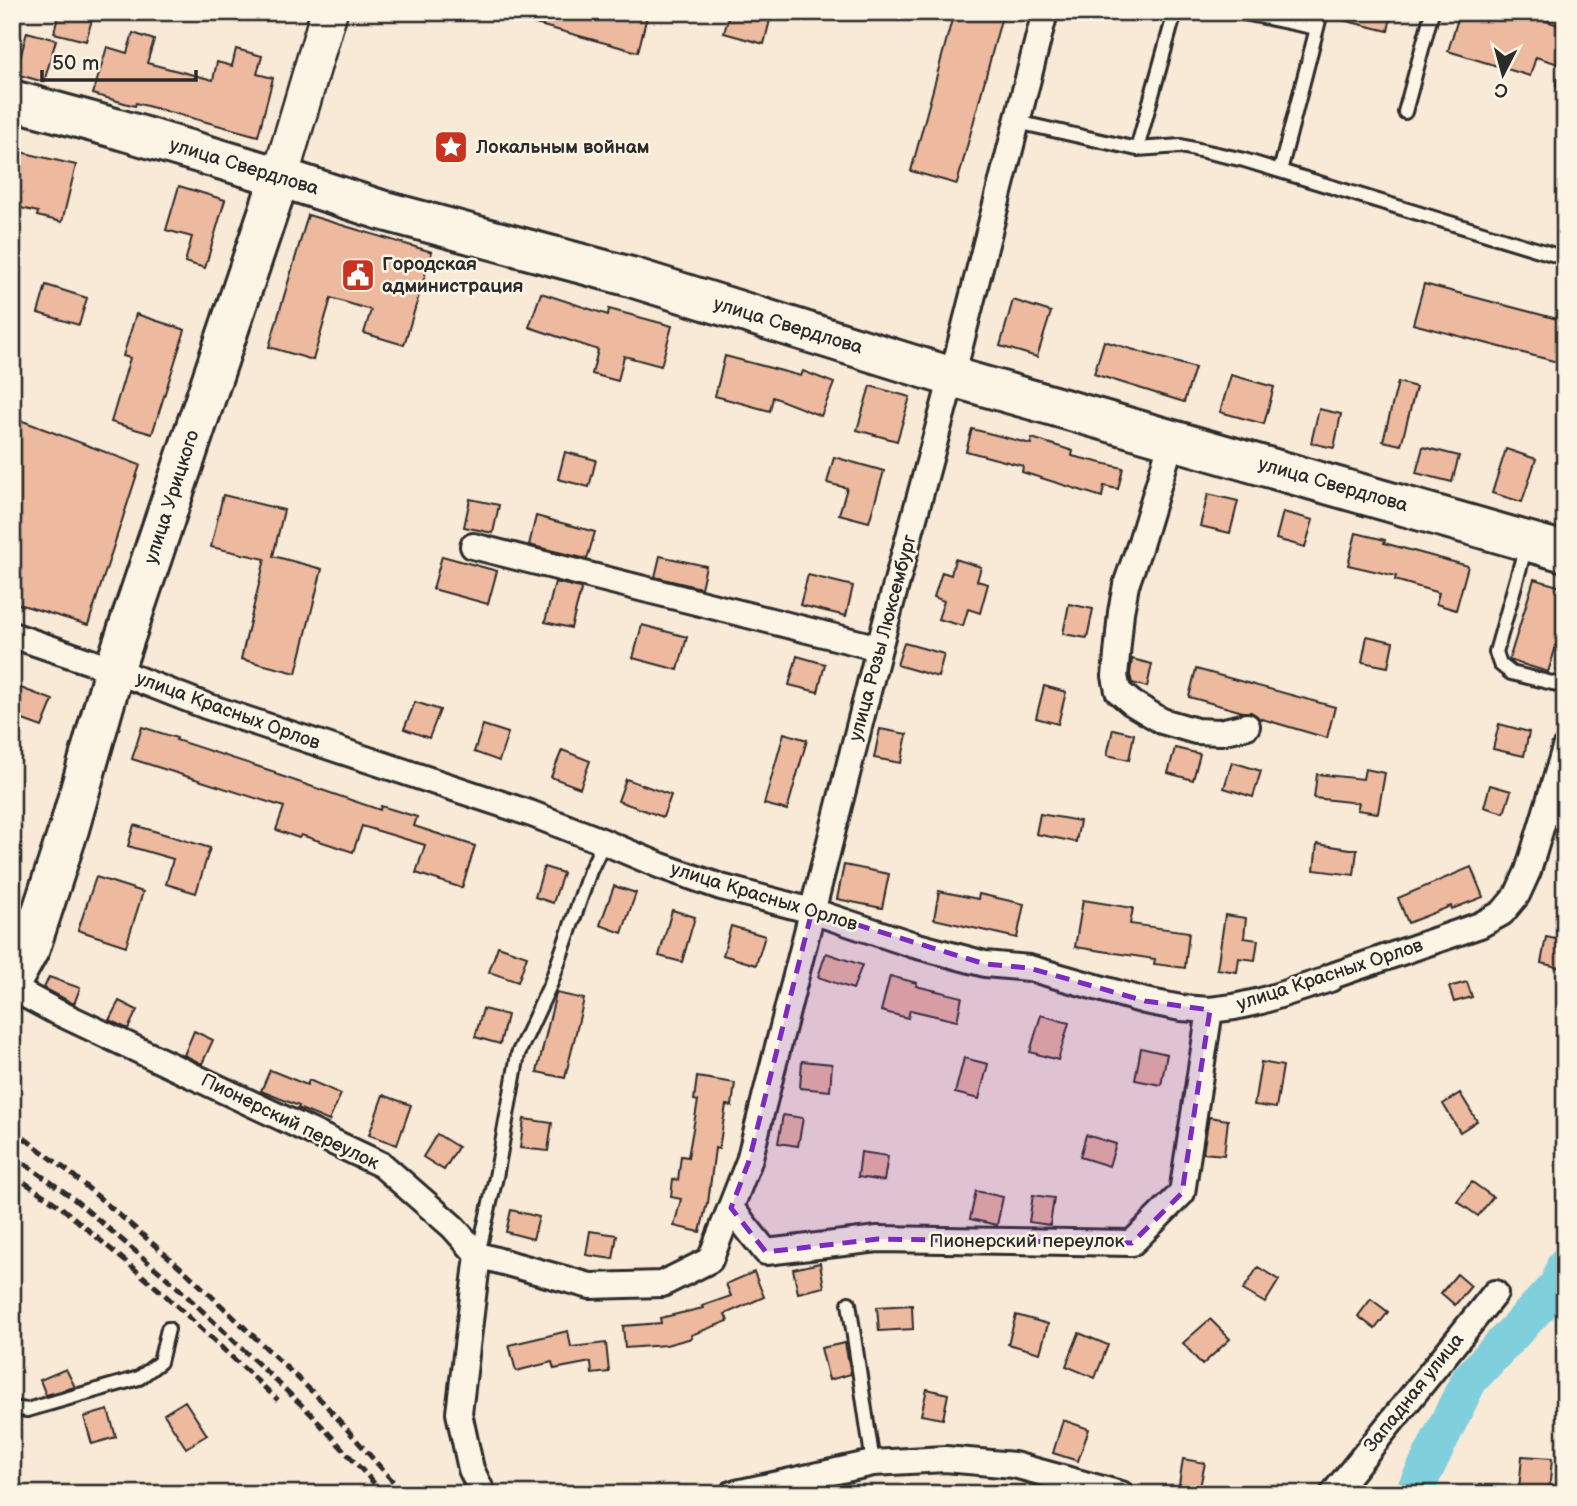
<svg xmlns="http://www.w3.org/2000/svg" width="1577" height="1506" font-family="'Balsamiq Sans',sans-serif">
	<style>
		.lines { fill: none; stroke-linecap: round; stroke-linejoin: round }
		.river { stroke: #80cfdd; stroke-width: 37 }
		.building { fill: #eeba9f; stroke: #2b2b2b; stroke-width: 2 }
		.service-casing { stroke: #2b2b2b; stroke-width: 18 }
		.minor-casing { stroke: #2b2b2b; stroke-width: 30 }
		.secondary-casing { stroke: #2b2b2b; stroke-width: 40 }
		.primary-casing { stroke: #2b2b2b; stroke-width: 44 }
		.service { stroke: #fcf5e5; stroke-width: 12 }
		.minor { stroke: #fcf5e5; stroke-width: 24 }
		.secondary { stroke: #fcf5e5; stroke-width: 35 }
		.primary { stroke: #fcf5e5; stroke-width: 38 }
		.rail { stroke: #2b2b2b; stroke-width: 5; stroke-dasharray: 10 5; stroke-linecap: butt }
		.marked { fill: #7b2cbf; fill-opacity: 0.2; stroke: #7b2cbf; stroke-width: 5; stroke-dasharray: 14 9; stroke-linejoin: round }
		.labels { text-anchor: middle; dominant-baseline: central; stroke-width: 5; stroke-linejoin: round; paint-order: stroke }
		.poi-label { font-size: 19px; font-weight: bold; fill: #2b2b2b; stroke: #fcf5e5; text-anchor: start }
		.street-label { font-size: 19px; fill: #2b2b2b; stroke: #fcf5e5 }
	</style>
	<rect width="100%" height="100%" fill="#f9e9d7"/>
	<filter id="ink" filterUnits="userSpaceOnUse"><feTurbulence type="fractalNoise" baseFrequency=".0143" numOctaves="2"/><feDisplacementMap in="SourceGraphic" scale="14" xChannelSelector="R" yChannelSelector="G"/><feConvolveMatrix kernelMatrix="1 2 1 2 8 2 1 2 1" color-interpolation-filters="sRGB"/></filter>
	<g filter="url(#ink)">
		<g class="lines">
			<path class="river" d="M1413,1494l56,-114 89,-95 7,-20"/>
		</g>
		<path class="building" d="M59,12h35l-8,29 -32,-8z
			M511,12h137l-10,40 -128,-35z
			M730,12h42l-8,32 -40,-11z
			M954,12h49l-46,172 -46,-13z
			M1339,12h53l-4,19 -50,-12z
			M1460,12h58l47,15v39l-29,-9 -6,19 -82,-25z
			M27,32l29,8 -12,42 -28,-8z
			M133,33l21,7 -7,23 66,17 4,-18 15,4 4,-17 26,7 -5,18 16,4 -15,58 -122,-33 -1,3 -42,-12 14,-47 20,6z
			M12,150l64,15 -14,57 -25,-6 1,-4 -26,-6z
			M179,186l46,14 -20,68 -20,-6 7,-25 -26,-7z
			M308,215l124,37 -28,93 -40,-12 7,-23 -40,-12 -18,62 -44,-13z
			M1424,284l141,37v43l-152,-40z
			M46,285l41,13 -8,27 -41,-12z
			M541,293l67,22 1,-6 63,17 -11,40 -37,-10 -6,25 -26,-7 6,-24 -69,-23z
			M1013,300l38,12 -14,45 -37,-11z
			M136,314l49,16 -33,104 -41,-12 19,-64 -7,-2z
			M1104,341l91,27 -11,34 -90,-28z
			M725,356l76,20 2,-5 31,12 -13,33 -48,-19 -3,14 -55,-15z
			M1231,375l43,12 -10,37 -44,-12z
			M1398,382l18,5 -15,58 -18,-4z
			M870,386l40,11 -13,44 -40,-11z
			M1319,409l22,5 -7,34 -23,-5z
			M12,417l128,48 -52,160 -76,-23z
			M972,429l59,15 1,-6 41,13 -1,5 51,12 -5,21 -14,-3 -2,11 -80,-25 1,-6 -57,-15z
			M1423,447l36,9 -7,26 -36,-9z
			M1506,449l30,10 -14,43 -30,-9z
			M565,452l31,8 -7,27 -31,-8z
			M834,457l50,14 -15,51 -30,-8 8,-26 -20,-5z
			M1208,494l30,7 -8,32 -30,-7z
			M223,495l61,15 -11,46 49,13 -26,104 -55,-14 24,-100 -54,-12z
			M470,499l29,6 -6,28 -29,-6z
			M1283,512l30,8 -8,27 -29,-8z
			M536,516l59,16 -8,27 -58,-14z
			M1356,533l29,7 -1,3 84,23 -12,44 -20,-6 3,-11 -44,-13 1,-4 -48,-11z
			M442,556l55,15 -9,33 -55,-15z
			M660,556l46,10 -5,22 -46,-11z
			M955,559l26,8 -4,14 11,3 -8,29 -12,-4 -5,17 -25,-7 6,-18 -10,-4 8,-25 9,3z
			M808,575l45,11 -7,30 -46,-11z
			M1534,579l31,9v29l-17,55 -39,-12z
			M555,582l25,6 1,2 -10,38 -26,-6z
			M1069,604l24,5 -6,29 -24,-4z
			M642,625l45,12 -9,33 -45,-12z
			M1367,636l26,6 -5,25 -26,-5z
			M904,643l40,11 -6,23 -41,-12z
			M797,656l28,8 -7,28 -29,-7z
			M1132,659l20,5 -5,23 -15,-4 -2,-8z
			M1196,669l139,38 -8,31 -68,-20 -8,-6h-8l-54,-15z
			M1044,686l22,6 -8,32 -22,-6z
			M18,687l35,13 -11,27 -30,-11v-13z
			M415,702l25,8 -11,28 -25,-9z
			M1499,724l30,8 -5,24 -31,-7z
			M483,725l25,8 -9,28 -25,-9z
			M142,727l35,11 -1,2 99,32v2l105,36 1,-4 36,11 -3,9 61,20 -13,42 -46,-15 9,-28 -63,-19 -9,26 -52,-17 -2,3 -23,-8 8,-23 -152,-48z
			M880,729l27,5 -6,29 -27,-5z
			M1113,729l21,5 -5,26 -22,-5z
			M784,733l23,7 -20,70 -23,-6z
			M1175,748l25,6 -7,26 -25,-7z
			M562,750l28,11 -10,27 -29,-11z
			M1232,762l29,9 -8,26 -29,-9z
			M1365,769l20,4 -7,40 -21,-3 2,-7 -45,-5 3,-24 46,5z
			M626,779l45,16 -8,22 -45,-16z
			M1490,785l21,6 -7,22 -20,-6z
			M1040,814l40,7 -4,21 -40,-8z
			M134,825l76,23 -14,45 -30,-9 7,-25 -45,-13z
			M1317,844l40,6 -3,25 -40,-5z
			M844,865l45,9 -7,34 -45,-9z
			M544,867l19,6 -10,30 -18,-6z
			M1471,867l12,30 -31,12 -1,-3 -43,17 -10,-25z
			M96,877l47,15 -17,54 -48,-16z
			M614,886l22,7 -14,40 -22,-8z
			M939,891l39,8 1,-5 45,10 -7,34 -83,-19z
			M1083,900l50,8 -3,16 59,8 -4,36 -31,-4 1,-5 -80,-12z
			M672,910l23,7 -13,45 -23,-6z
			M1225,915l21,3 -2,20 14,2 -3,20 -16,-2 -2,14 -20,-3z
			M731,926l34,10 -9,29 -33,-10z
			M1546,937l19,4v28l-24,-6z
			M498,946l29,10 -9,26 -29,-10z
			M826,953l36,12 -9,24 -35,-12z
			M890,976l27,7 -1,3 46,11 -5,24 -47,-11 -2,8 -27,-7z
			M49,977l31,11 -6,16 -30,-16z
			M1467,982l5,15 -18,5 -5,-15z
			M556,993l28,6 -19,79 -28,-6z
			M119,1001l18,9 -9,19 -19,-9z
			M483,1009l24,6 -7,29 -25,-7z
			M1041,1015l28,8 -11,37 -28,-8z
			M194,1031l19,9 -11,24 -18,-9z
			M1141,1048l26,6 -6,31 -26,-5z
			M964,1058l24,6 -9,35 -24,-6z
			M802,1061l30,3 -2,27 -30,-3z
			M1261,1062l22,4 -7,42 -22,-3z
			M270,1070l37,15 2,-5 32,14 -12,27 -31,-13 1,-2 -38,-15z
			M697,1077l38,6 -3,23 -6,-1 -7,44 -4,-1 -7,55h-1l-7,29 -26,-6 7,-27 -10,-2 2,-18 5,1 3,-24 7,1 10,-56 -4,-1z
			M1460,1093l17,28 -17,11 -17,-28z
			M383,1095l28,10 -14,40 -28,-10z
			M783,1115l20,3 -5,28 -20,-3z
			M1209,1117l19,3 -4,35 -21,-2z
			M524,1119l28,4 -4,28 -28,-3z
			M437,1134l21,13 -14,23 -21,-13z
			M1086,1135l30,9 -7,22 -29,-9z
			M861,1152l27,4 -4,25 -26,-4z
			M1472,1182l21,15 -15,19 -21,-15z
			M976,1191l27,6 -6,28 -27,-6z
			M1033,1195l21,3 -4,27 -21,-3z
			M511,1210l28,7 -6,22 -27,-7z
			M590,1231l27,4 -4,24 -27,-4z
			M820,1263l4,24 -26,6 -5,-24z
			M1258,1267l21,13 -14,23 -22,-13z
			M754,1272l10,25 -39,17 3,7 -37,14 1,3 -26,7 -41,3 -2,-22 38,-3 -1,-5 43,-10 -1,-2 29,-10 -5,-12z
			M1457,1274l14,12 -16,19 -14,-12z
			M1371,1299l17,13 -13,17 -17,-13z
			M912,1305l1,24 -34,2 -2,-24z
			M1016,1315l32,9 -8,29 -32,-9z
			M1210,1319l20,20 -28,26 -19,-22z
			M568,1331l3,16 35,-4 3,29 -17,2 -1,-12 -37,7 -2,-7 -36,9 -7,-26z
			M1079,1333l29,12 -13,33 -29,-12z
			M845,1343l6,31 -22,6 -8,-32z
			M66,1369l9,18 -29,8 -6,-15z
			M927,1389l21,5 -5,25 -22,-4z
			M185,1401l22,34 -21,13 -22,-34z
			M108,1410l8,27 -24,7 -8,-27z
			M1063,1420l26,9 -11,32 -25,-8z
			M1522,1456l30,2 -3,35 -30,-3z
			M1183,1459l22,4 -5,24 -21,-3z"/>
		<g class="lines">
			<g class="service-casing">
				<path id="service" d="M1239,12l78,16 4,-16
					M1564,84h1
					M1405,112l27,-100
					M1017,122l120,27 38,-137
					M1137,149l44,-3 63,14 321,98
					M1280,171l37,-143
					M1526,546l-30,106 4,12 11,9 54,13
					M478,1254l18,-77 22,-123 33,-71 39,-112 14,-29
					M849,1303l24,160
					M12,1408l15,2 112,-32 21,-16 8,-33"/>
			</g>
			<g class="minor-casing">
				<path id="minor" d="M1172,440l-32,105 -14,40 -5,27 -6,64 3,15 14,12 30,18 34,10 24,1 27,-6
					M473,546l406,102
					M12,635l102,35 92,36 326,108 72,28 57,24 60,21 91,24 102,34 71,19 44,4 116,33 36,7 29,2 24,-3 27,-6 69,-22 -1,-2 151,-52 22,-12 15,-18 11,-24 37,-123
					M12,988l41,22 329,155 71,62 25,28 112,31 72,-2 48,-24 39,-99 130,-513 73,-271 93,-365
					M731,1208l35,44 112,-13 254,4 50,-50 28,-183
					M478,1255l-19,158 12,56 12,25
					M732,1494l141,-31 72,-4 69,6 107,29
					M1333,1494l162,-201"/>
			</g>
			<g class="secondary-casing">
				<path id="secondary" d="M280,177l49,-165"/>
			</g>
			<g class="primary-casing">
				<path id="primary" d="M12,100l103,28 165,49 101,33 250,67 321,100 613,175
					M12,981l18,-33 39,-119 45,-159 166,-493"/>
			</g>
			<use href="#service" class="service"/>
			<use href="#minor" class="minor"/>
			<use href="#secondary" class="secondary"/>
			<use href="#primary" class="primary"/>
			<path class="rail" d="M12,1129l56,42 118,101 136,129 82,93
				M12,1155l57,40 105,89 136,129 74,81
				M12,1174l49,33 103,87 114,106"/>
		</g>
	</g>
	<path class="marked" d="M812,911l173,53 44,4 116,33 65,9 -28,183 -50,50 -254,-4 -112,13 -35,-44 18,-47z"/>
	<defs>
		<g id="sight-square" transform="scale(1.75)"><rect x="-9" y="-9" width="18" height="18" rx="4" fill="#c8321e" stroke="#fcf5e5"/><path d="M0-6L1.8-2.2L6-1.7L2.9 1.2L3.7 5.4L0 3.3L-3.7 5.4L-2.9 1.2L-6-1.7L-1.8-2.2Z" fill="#fff"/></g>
		<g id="civic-square" transform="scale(1.75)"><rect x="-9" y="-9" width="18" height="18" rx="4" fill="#c8321e" stroke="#fcf5e5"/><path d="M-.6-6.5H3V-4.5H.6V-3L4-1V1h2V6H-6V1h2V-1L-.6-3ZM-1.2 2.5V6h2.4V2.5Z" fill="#fff"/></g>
	</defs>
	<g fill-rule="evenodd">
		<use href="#sight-square" x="451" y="147"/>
		<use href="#civic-square" x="358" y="275"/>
	</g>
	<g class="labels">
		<g class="poi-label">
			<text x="476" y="147">Локальным войнам</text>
			<text x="382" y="264">Городская<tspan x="382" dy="22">администрация</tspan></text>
		</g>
		<g class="street-label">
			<text transform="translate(244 167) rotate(17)">улица Свердлова</text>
			<text transform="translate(788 326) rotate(17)">улица Свердлова</text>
			<text transform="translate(1333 485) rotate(16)">улица Свердлова</text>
			<text transform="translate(172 497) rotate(-72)">улица Урицкого</text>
			<text transform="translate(883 638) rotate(-75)">улица Розы Люксембург</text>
			<text transform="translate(228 711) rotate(20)">улица Красных Орлов</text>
			<text transform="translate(764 897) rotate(17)">улица Красных Орлов</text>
			<text transform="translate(1330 975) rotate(-18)">улица Красных Орлов</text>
			<text transform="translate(290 1122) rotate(26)">Пионерский переулок</text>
			<text x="1027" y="1241">Пионерский переулок</text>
			<text transform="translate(1414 1393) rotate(-51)">Западная улица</text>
		</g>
	</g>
	<rect width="1577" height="1506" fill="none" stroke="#fcf5e5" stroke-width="42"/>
	<rect x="21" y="21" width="1535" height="1464" fill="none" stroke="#2b2b2b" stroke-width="2.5" filter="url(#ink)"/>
	<g transform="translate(1503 74) rotate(186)" stroke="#fcf5e5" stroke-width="5" paint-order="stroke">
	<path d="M0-5L12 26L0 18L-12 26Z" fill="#2b2b2b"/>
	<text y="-10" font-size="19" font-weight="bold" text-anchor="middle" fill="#2b2b2b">С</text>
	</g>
	<path d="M42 70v10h154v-10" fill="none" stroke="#2b2b2b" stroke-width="3.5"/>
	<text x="52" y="70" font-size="21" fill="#2b2b2b" stroke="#fcf5e5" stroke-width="5" paint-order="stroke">50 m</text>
</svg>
